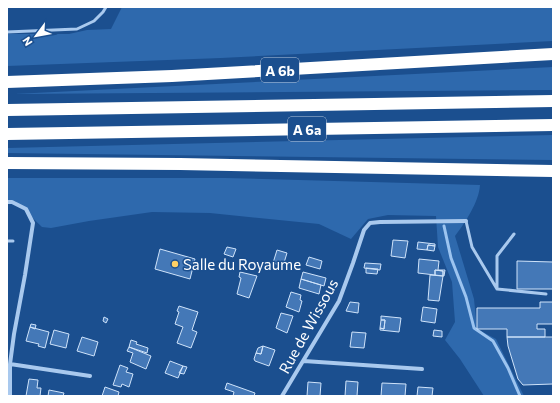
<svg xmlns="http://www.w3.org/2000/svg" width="560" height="403" font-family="Commissioner,sans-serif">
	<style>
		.green { fill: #2e69ad }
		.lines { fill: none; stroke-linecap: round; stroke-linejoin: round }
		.stream { stroke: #9cc4f0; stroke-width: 3 }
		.building { fill: #4478b7; stroke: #cfe3fa }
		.lane { stroke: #a9c9ee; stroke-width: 3 }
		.street { stroke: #a9c9ee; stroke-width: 4 }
		.highway { stroke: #fff; stroke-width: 12 }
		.poi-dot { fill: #ffd166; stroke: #1b4f8f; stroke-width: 1.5 }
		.labels { text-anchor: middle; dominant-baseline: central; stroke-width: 3; stroke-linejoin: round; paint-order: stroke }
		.shield { fill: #1b4f8f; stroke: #bbcadd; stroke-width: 1 }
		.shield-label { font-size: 14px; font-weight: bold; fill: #fff }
		.poi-label { font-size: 15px; fill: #fff; stroke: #1b4f8f; text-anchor: start }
		.street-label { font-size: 15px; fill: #fff; stroke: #1b4f8f }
	</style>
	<rect width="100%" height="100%" fill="#1b4f8f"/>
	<path class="green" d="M122,7h431v34l-332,17 -214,8v-32h62l18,-4 24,-1z
		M553,67v23l-539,4z
		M553,135v25l-546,-7v-5z
		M7,178h218l255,7c-1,17 -15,38 -25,51l19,63 3,30 19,10 28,57h-40l-24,-37 -15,-19 10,-18 -3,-40 -14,-35 -2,-31 -48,-1 -20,4 -17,20 -32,-15 -109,-11 -58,-1 -63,9 -38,7 -9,-1 -27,-26 -8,-1z"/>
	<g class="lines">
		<path class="stream" d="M444,226l7,32 15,39 8,31 19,13 15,27 12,28"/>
	</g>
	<path class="building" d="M393,240l15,1 -3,17 -14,-2z
		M418,242l17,2v2l-7,-1 -1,5 -10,-1z
		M428,245l7,1 -1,5 -7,-1z
		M227,247l9,2 -3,8 -9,-3z
		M160,249l35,10 -5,20 -35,-10z
		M277,250l10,3 -4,13 -10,-3z
		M309,257l13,4 -2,8 -14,-4z
		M419,259l20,2 -1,9h7l-1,6h-1v-5l-8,-1v5l-17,-2z
		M517,261l36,1v27h-36z
		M365,263l16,1 -1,6 -16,-2z
		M366,268l12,1 -1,5 -11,-1z
		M435,270l8,1v5l-8,-1z
		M240,272l17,4 -8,22 -12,-4 4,-16 -2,-1z
		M303,272l23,6 -2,8 -23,-7z
		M430,275l13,1 -4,25 -11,-1z
		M301,279l20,6 -2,9 -20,-6z
		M291,292l10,3 -1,5 2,1 -3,11 -13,-5z
		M350,302l9,1 -1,10 -12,-2z
		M540,302h13v22h-16v5h8v8h-38v-8h-30v-21h63z
		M179,306l19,6 -6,18 5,2 -6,16 -14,-5 6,-16 -8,-3 4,-12 -2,-1z
		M423,307l14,2 -2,14 -14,-2z
		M281,313l12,3 -6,17 -11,-5z
		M381,316l20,2 -2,14 -19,-2v-2l4,1 1,-9h-4z
		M104,317l4,2 -2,4 -3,-2z
		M381,320h4l-1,9 -4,-1z
		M31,324l5,1 -1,4 -5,-2z
		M30,327l19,5 -4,16 -7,-2 1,-2 -13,-3z
		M54,330l15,4 -3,14 -16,-4z
		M434,330l8,1v6l-9,-1z
		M352,332l14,1 -2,15 -14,-1z
		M82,337l16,5 -4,14 -17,-5z
		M507,337h46v47l-30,1 -5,-6 -10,-33z
		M131,340l6,2 -1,2 12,4 -1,5 -18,-6z
		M263,346l-2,8 -5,-1 2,-5z
		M263,346l12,4 -6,16 -14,-5 -1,-2 2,-6 5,1z
		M129,347l22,9 -5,13 -16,-7 3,-9 -6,-2z
		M170,361l13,5 -5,12 -13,-5z
		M120,365l8,3 -2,4 7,2 -4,13 -7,-3 -1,3 -8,-2z
		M183,366l4,1 -3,7 -5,-1z
		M29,379l9,1 -1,8h4l-1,8h-14z
		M346,381l12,1 -1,14h-12z
		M308,382l13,1 -1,13h-13z
		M227,383l28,10 -1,3h-21l1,-4 -9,-3z
		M382,383l24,1 -1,12h-24z
		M105,387l14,5 -1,4h-16z
		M418,387l15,1 -1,8h-15z
		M49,390l15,3 -1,3h-15z"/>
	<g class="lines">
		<path class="lane" d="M7,32l70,-3 17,-8 9,-9 3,-5
			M466,221l6,26 25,42 49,5
			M7,241h6
			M497,289v-33l17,-22"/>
		<path class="street" d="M7,202h5l14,7 7,14 -8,52 -11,59 -4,30v32
			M304,361l118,8
			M10,364l80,12
			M282,396l57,-95 14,-38 11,-33 6,-7 10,-1 86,-1"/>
		<path class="highway" d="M7,82l165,-6 381,-22
			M7,110l546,-9
			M7,134l546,-9
			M7,163l173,1 373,7"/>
	</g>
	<circle class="poi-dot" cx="175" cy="264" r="4"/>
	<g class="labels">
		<g class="shield">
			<rect x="261" y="58" width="38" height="24" rx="3"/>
			<rect x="288" y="117" width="38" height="24" rx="3"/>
		</g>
		<g class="shield-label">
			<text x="280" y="70">A 6b</text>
			<text x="307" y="129">A 6a</text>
		</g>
		<g class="poi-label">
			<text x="183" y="264">Salle du Royaume</text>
		</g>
		<g class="street-label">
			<text transform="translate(308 326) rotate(-61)">Rue de Wissous</text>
		</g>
	</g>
	<rect width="560" height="403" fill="none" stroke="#ffffff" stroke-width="16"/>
	<g transform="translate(36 36) rotate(238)" stroke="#1b4f8f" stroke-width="3" paint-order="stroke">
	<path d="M0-3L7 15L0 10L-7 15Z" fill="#ffffff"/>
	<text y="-6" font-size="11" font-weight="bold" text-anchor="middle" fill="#ffffff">N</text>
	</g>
</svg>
